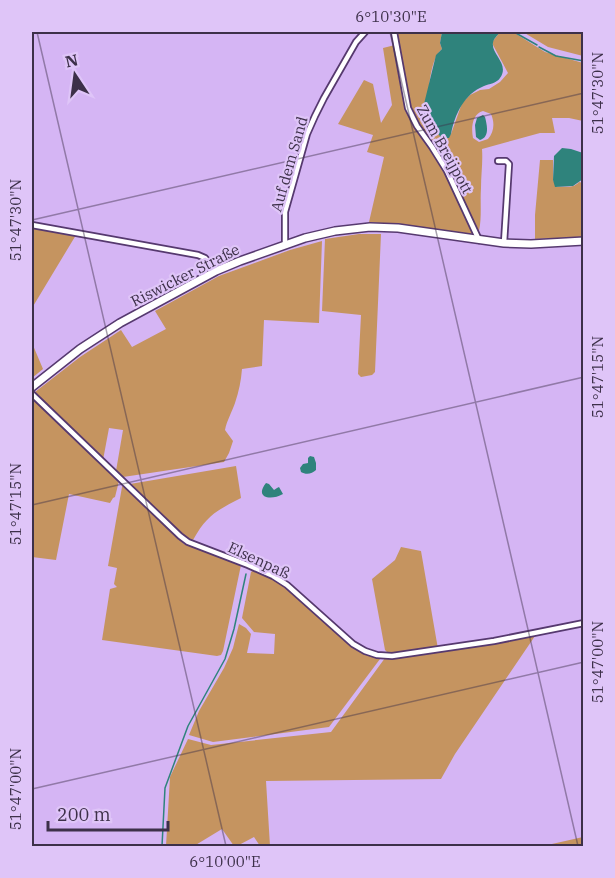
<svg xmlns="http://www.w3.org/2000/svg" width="615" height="878" font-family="'IBM Plex Serif',serif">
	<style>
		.green { fill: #c59460; fill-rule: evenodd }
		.water { fill: #2f837c }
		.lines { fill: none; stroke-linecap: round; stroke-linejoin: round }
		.stream { stroke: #2f837c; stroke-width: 1.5 }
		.street-casing { stroke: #56396f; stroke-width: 8 }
		.secondary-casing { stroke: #56396f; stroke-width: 10 }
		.street { stroke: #fff; stroke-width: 4.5 }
		.secondary { stroke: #fff; stroke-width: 7 }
		.ticks { fill: none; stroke: #3d3049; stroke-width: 1.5; stroke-opacity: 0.45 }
		.labels { text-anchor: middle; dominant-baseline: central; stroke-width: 4.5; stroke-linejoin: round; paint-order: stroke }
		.street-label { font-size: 15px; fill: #3d3049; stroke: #dfc5f8 }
		.neatline { fill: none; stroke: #3d3049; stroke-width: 2 }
		.ticks-label { font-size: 15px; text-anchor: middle; fill: #3d3049 }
	</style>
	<rect width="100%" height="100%" fill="#d5b5f4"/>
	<path class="green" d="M396,32h46l-2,11 2,6c-14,11 -14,53 -15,70 6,7 10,17 19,19l5,-4 11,-31 8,-8 10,-5 9,-1 11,-7 8,-9 -15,-28v-4l7,-9h13l32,20 38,11v58l-14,-3h-17l3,15h-15l-58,16c1,13 -1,26 -1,39 -1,14 1,29 -2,43l-3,-2 -36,-74 -20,-29 -8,-13 -3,-9zM483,111l8,3c4,9 3,18 -3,25l-9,3 -6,-4c-2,-10 -1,-24 10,-27z
		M523,32h60v24l-35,-9z
		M395,45l9,51 22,44 19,31 24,51 3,10 -1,4 -64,-10 -38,-4 15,-65 -17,-5 6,-17 -35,-11 26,-44 9,4 8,39 11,-18 -9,-57z
		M540,160h13v20l4,7c8,-1 16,2 22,-5l4,1v54l-48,2v-24z
		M32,227l44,8 -44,73z
		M359,234h22l-6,138 -3,3 -11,2 -3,-3 3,-59 -39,-4 3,-72z
		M322,241l-3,82 -55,-3 -2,46 -20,3c-1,12 -3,22 -7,34 -3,9 -8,17 -10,27l8,11 -4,12 -5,9 -101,15 -7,-6 7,-41 -14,-2 -6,32 -68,-68 45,-35 41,-27 11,17 34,-18 -11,-18 64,-35 71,-26z
		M32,343l11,26 -11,9z
		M32,396l87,85 -4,16 -2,1 -3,5 -41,-9 -13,66 -24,-3z
		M236,466l5,32c-25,13 -34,17 -48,42 -16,-6 -52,-41 -63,-56z
		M123,485l61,59 57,21 -18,86 -2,4 -4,1 -115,-16 8,-51 7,-2 -3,-3 3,-16 -9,-2 14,-79z
		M401,547l20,4 17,98 -48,6 -5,-5 -13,-71 23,-19z
		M254,570l16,7 15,9 71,62 10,5 13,4 1,2 -51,68 -116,15 -24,-7 10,-24 25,-43 9,-20 6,-24 7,4 5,6 -4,19 27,1 1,-20 -21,-2 -12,-14 9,-46z
		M537,633l-82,121 -14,25 -175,2 4,65h-10l-6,-9 -17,9h-3l-12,-17 -28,17h-28l4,-69 18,-38 23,6 120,-13 54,-74c51,-3 102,-15 152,-25z
		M583,837v9h-40z"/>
	<path class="water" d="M442,32h58c-2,3 -7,7 -7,11 -2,11 17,21 7,35 -3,5 -11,6 -16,8 -20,8 -29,28 -33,48l-2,4c-5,0 -7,1 -10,-3 -1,-1 -15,-20 -16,-22 0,-1 0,-3 0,-5l13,-53 6,-6 -2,-6z
		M483,115l2,2c2,8 5,20 -5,23l-4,-3 -1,-12 2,-7z
		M562,148l9,1 12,4v26l-10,7 -18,1 -2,-7 1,-24z
		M310,456l4,1 2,6v7c-4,4 -10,5 -15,2l-1,-4 3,-4 5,-1v-5z
		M266,483l3,1 5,6 3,-2 2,-1 4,7c-12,7 -29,4 -17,-11z"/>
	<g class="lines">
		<path class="stream" d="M514,32l23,13
			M539,47l17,9 28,5
			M162,846l3,-58 23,-62 37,-67 9,-30 12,-55"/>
		<g class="street-casing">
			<path id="street" d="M394,32l14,76 9,18 15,21 15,24 32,69
				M498,161h8l3,3 -5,79
				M32,225l166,30 7,3 11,13
				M285,244v-32l22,-78 8,-18 9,-18 32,-56 9,-10
				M32,394l148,142 8,6 60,23 25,11 14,9 66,59 12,7 12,4 15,1 102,-15 90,-18"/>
		</g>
		<g class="secondary-casing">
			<path id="secondary" d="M32,387l48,-38 40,-26 96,-52 24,-10 65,-23 30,-7 35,-4 28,1 106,15 27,1 53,-3"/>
		</g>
		<use href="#street" class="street"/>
		<use href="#secondary" class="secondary"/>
	</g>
	<path class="ticks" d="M37,32l189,814M390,32l188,814M32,220l552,-127M32,505l552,-128M32,789l552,-127"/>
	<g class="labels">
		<g class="street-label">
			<text transform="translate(445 149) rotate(61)">Zum Breijpott</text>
			<text transform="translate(289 164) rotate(-74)">Auf dem Sand</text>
			<text transform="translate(185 275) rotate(-27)">Riswicker Straße</text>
			<text transform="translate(259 560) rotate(25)">Elsenpaß</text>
		</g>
	</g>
	<rect width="615" height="878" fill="none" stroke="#dfc5f8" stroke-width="66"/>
	<g transform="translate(75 75) rotate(347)" stroke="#dfc5f8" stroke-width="4.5" paint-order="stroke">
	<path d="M0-4.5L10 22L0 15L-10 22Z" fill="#3d3049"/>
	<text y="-9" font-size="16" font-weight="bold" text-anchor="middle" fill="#3d3049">N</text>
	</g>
	<path d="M48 821v9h120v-9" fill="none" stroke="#3d3049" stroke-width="3"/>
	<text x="57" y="821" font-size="18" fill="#3d3049" stroke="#dfc5f8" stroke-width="4.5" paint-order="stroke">200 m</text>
	<rect x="33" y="33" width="549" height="812" class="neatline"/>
	<g class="ticks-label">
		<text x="391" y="22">6°10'30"E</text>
		<text transform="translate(598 93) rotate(-90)" y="5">51°47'30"N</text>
		<text transform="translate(16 220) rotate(-90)" y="5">51°47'30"N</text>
		<text transform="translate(598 377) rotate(-90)" y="5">51°47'15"N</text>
		<text transform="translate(16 504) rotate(-90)" y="5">51°47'15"N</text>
		<text transform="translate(598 662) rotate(-90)" y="5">51°47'00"N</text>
		<text transform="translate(16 789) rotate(-90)" y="5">51°47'00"N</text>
		<text x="225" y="867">6°10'00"E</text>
	</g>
</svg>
